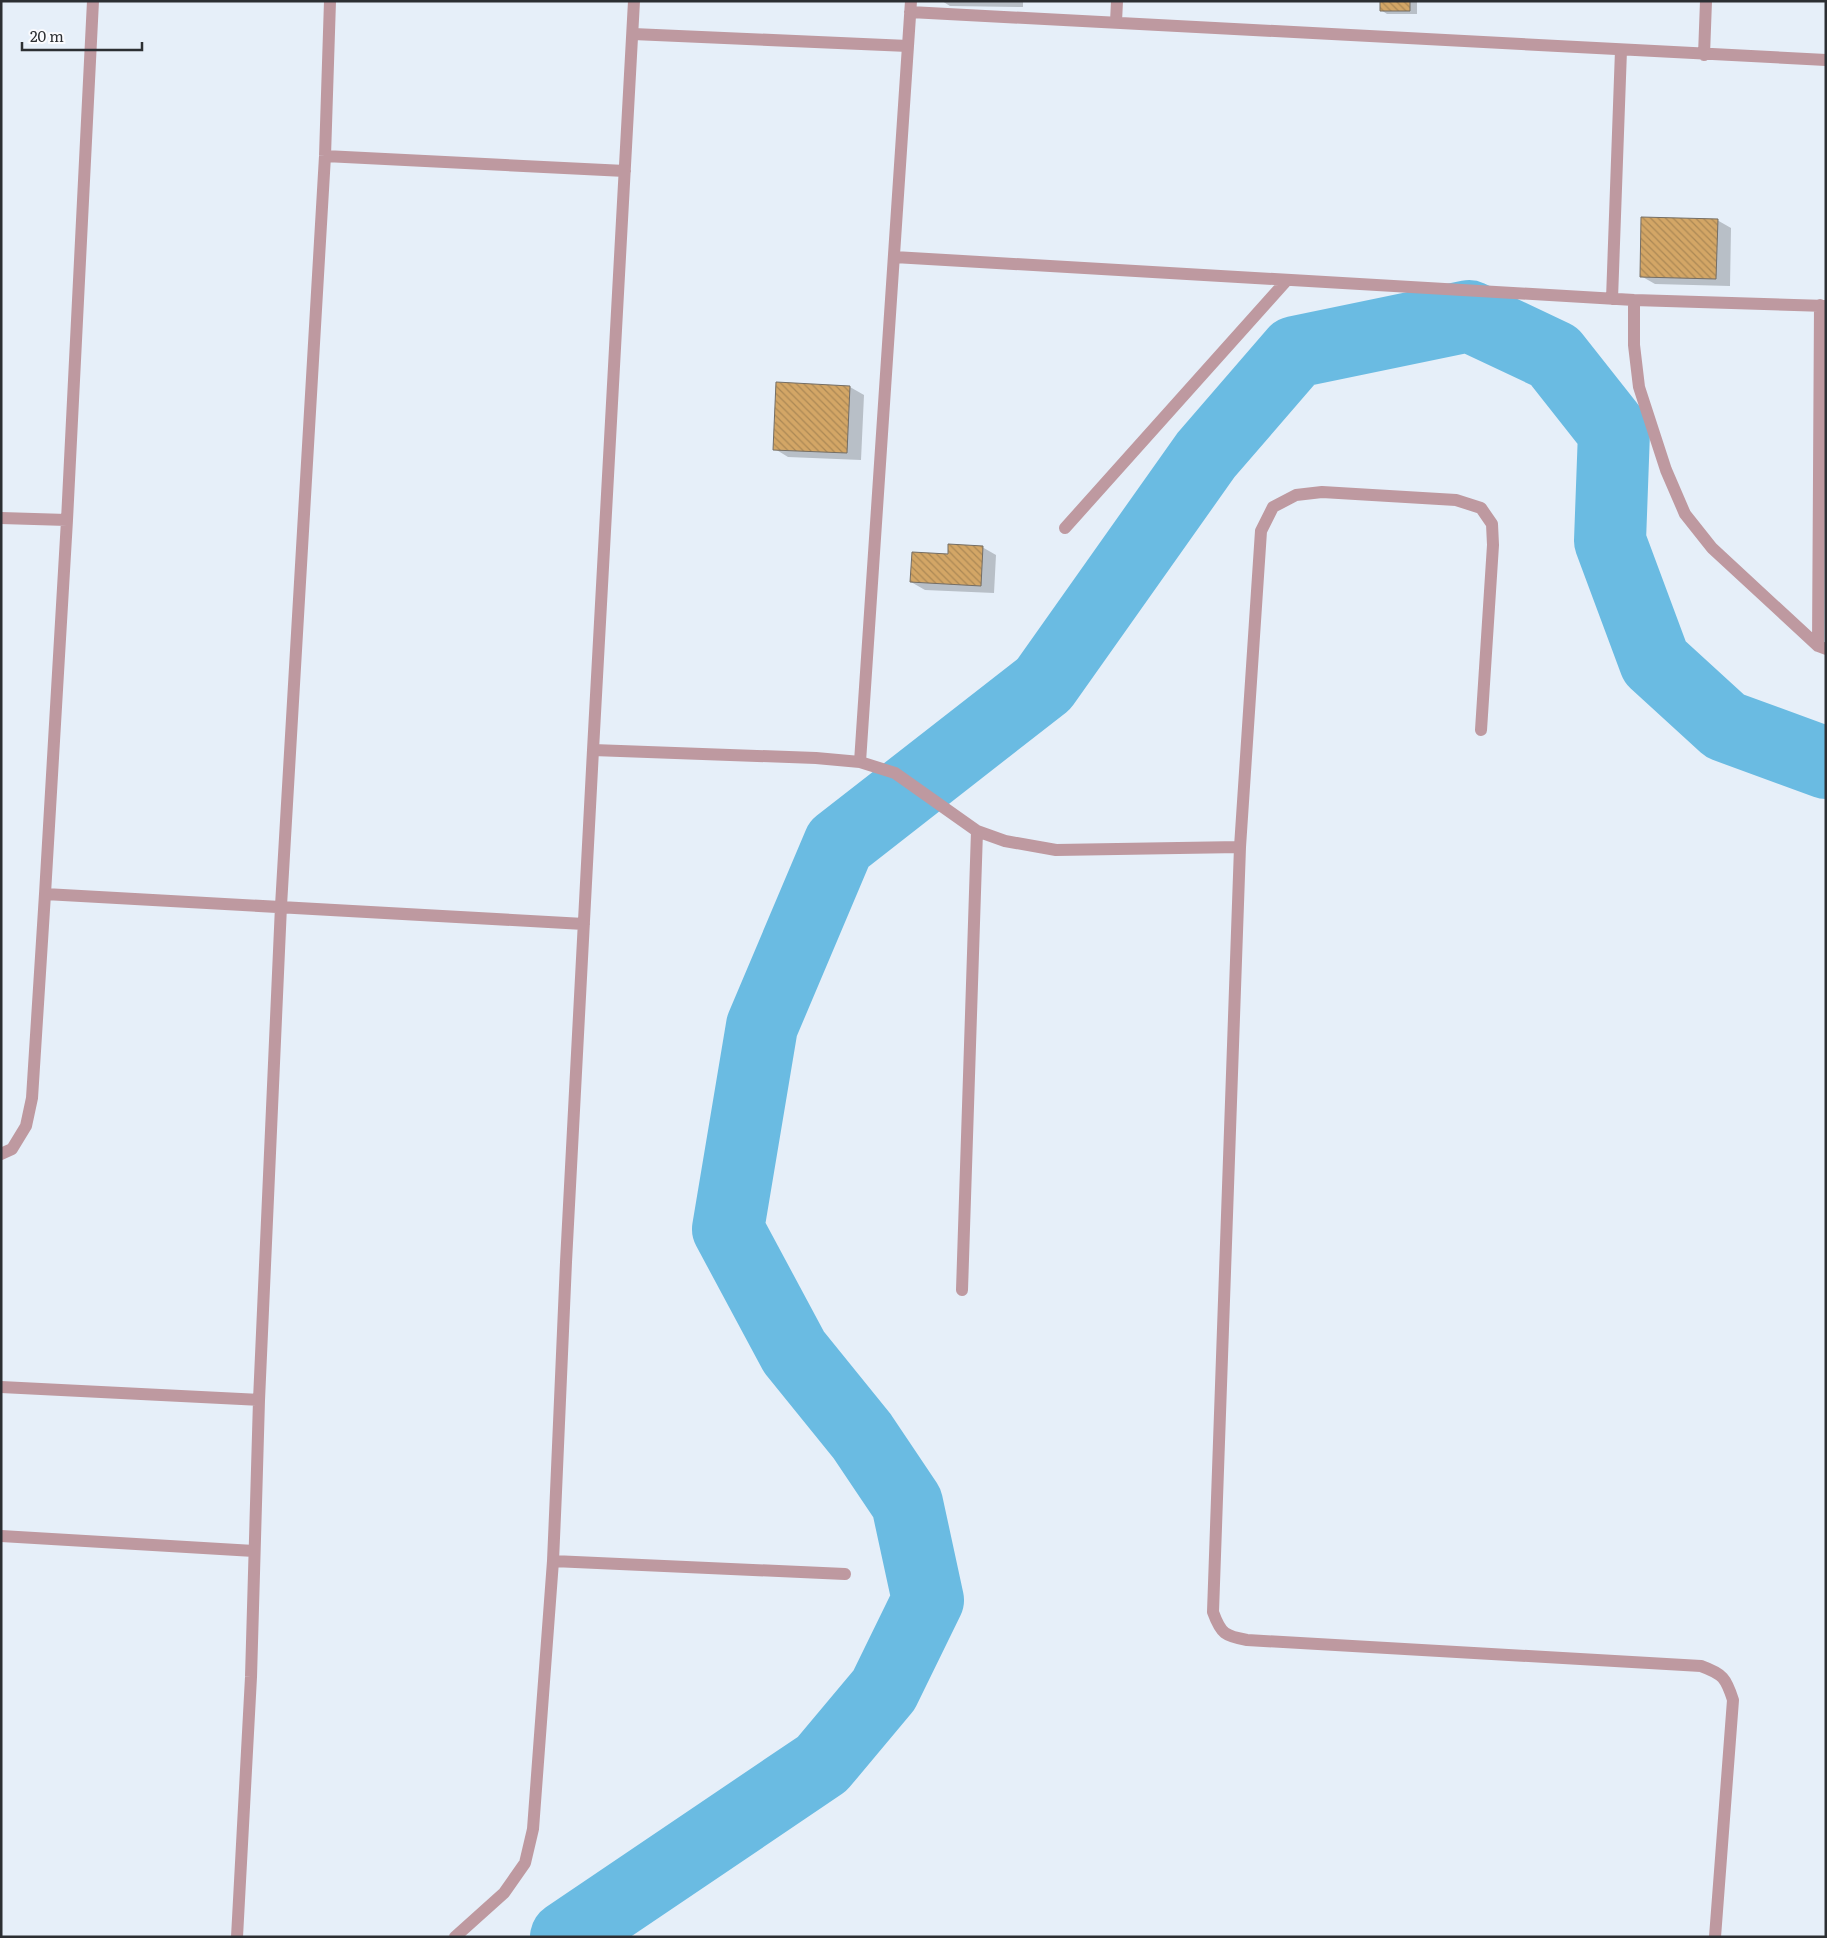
<svg xmlns="http://www.w3.org/2000/svg" width="1827" height="1938" font-family="Literata,serif">
	<style>
		.shadow { fill: #0003 }
		.lines { fill: none; stroke-linecap: round; stroke-linejoin: round }
		.river { stroke: #6abbe2; stroke-width: 72 }
		.building { fill: url(#building-back-hatch); stroke: #756e65 }
		.street { stroke: #be99a0; stroke-width: 12 }
	</style>
	<defs>
		<pattern id="building-back-hatch" width="6" height="6" patternUnits="userSpaceOnUse" patternTransform="scale(1.25)"><rect width="6" height="6" fill="#d3a666"/><path d="M-1 5l2 2M0 0l6 6M5-1l2 2" fill="none" stroke="#ab8855"/></pattern>
	</defs>
	<rect width="100%" height="100%" fill="#e6eff9"/>
	<path class="shadow" d="M942,1h81v6l-73,-1z
		M1381,1h36v13h-30l-6,-4z
		M1717,220l14,8 -1,58 -75,-2 -14,-8z
		M850,387l14,8 -3,65 -73,-3 -13,-8z
		M982,547l14,8 -2,38 -69,-3 -14,-8 38,-27z"/>
	<g class="lines">
		<path class="river" d="M566,1937l256,-173 62,-74 44,-90 -21,-97 -45,-67 -68,-84 -66,-123 34,-203 77,-182 205,-160 162,-229 89,-103 174,-36 85,40 60,76 -4,109 45,121 70,64 101,37"/>
	</g>
	<path class="building" d="M1380,1h30v10h-30z
		M1641,217l77,2 -2,60 -76,-2z
		M776,382l74,4 -3,67 -74,-3z
		M948,544l35,2 -2,40 -71,-4 2,-30 36,2z"/>
	<g class="lines">
		<path class="street" d="M93,1l-26,519 -22,374 539,30
			M910,12l916,48
			M1116,22l1,-21
			M633,34l275,12
			M1704,55l2,-54
			M325,156l300,15
			M894,257l740,43 192,6
			M1612,299l9,-249
			M1634,300v45l5,42 27,83 19,44 27,34 106,98 8,3
			M1,518l66,2
			M1065,528l222,-248
			M1818,646l2,-341
			M593,750l223,8 44,4 35,11 82,58 28,10 51,9 184,-3 21,-316 12,-24 23,-12 26,-3 134,8 25,8 11,16 1,21 -12,185
			M860,762l51,-761
			M1240,847l-27,765c8,22 12,24 34,28l454,26c22,8 25,12 32,34l-18,237
			M1,1154l11,-5 14,-23 6,-28 13,-204
			M962,1290l15,-459
			M1,1387l258,13
			M1,1536l253,15
			M553,1561l292,13
			M237,1937l14,-260 8,-277 22,-494 44,-750 5,-155
			M455,1937l49,-44 21,-30 8,-34 20,-268 13,-299 27,-512 41,-749"/>
	</g>
	<rect width="1827" height="1938" fill="none" stroke="#2c2f33" stroke-width="5"/>
	<path d="M22 42v8h120v-8" fill="none" stroke="#2c2f33" stroke-width="2.5"/>
	<text x="30" y="42" font-size="15" fill="#2c2f33" stroke="#fafbfe" stroke-width="4" paint-order="stroke">20 m</text>
</svg>
